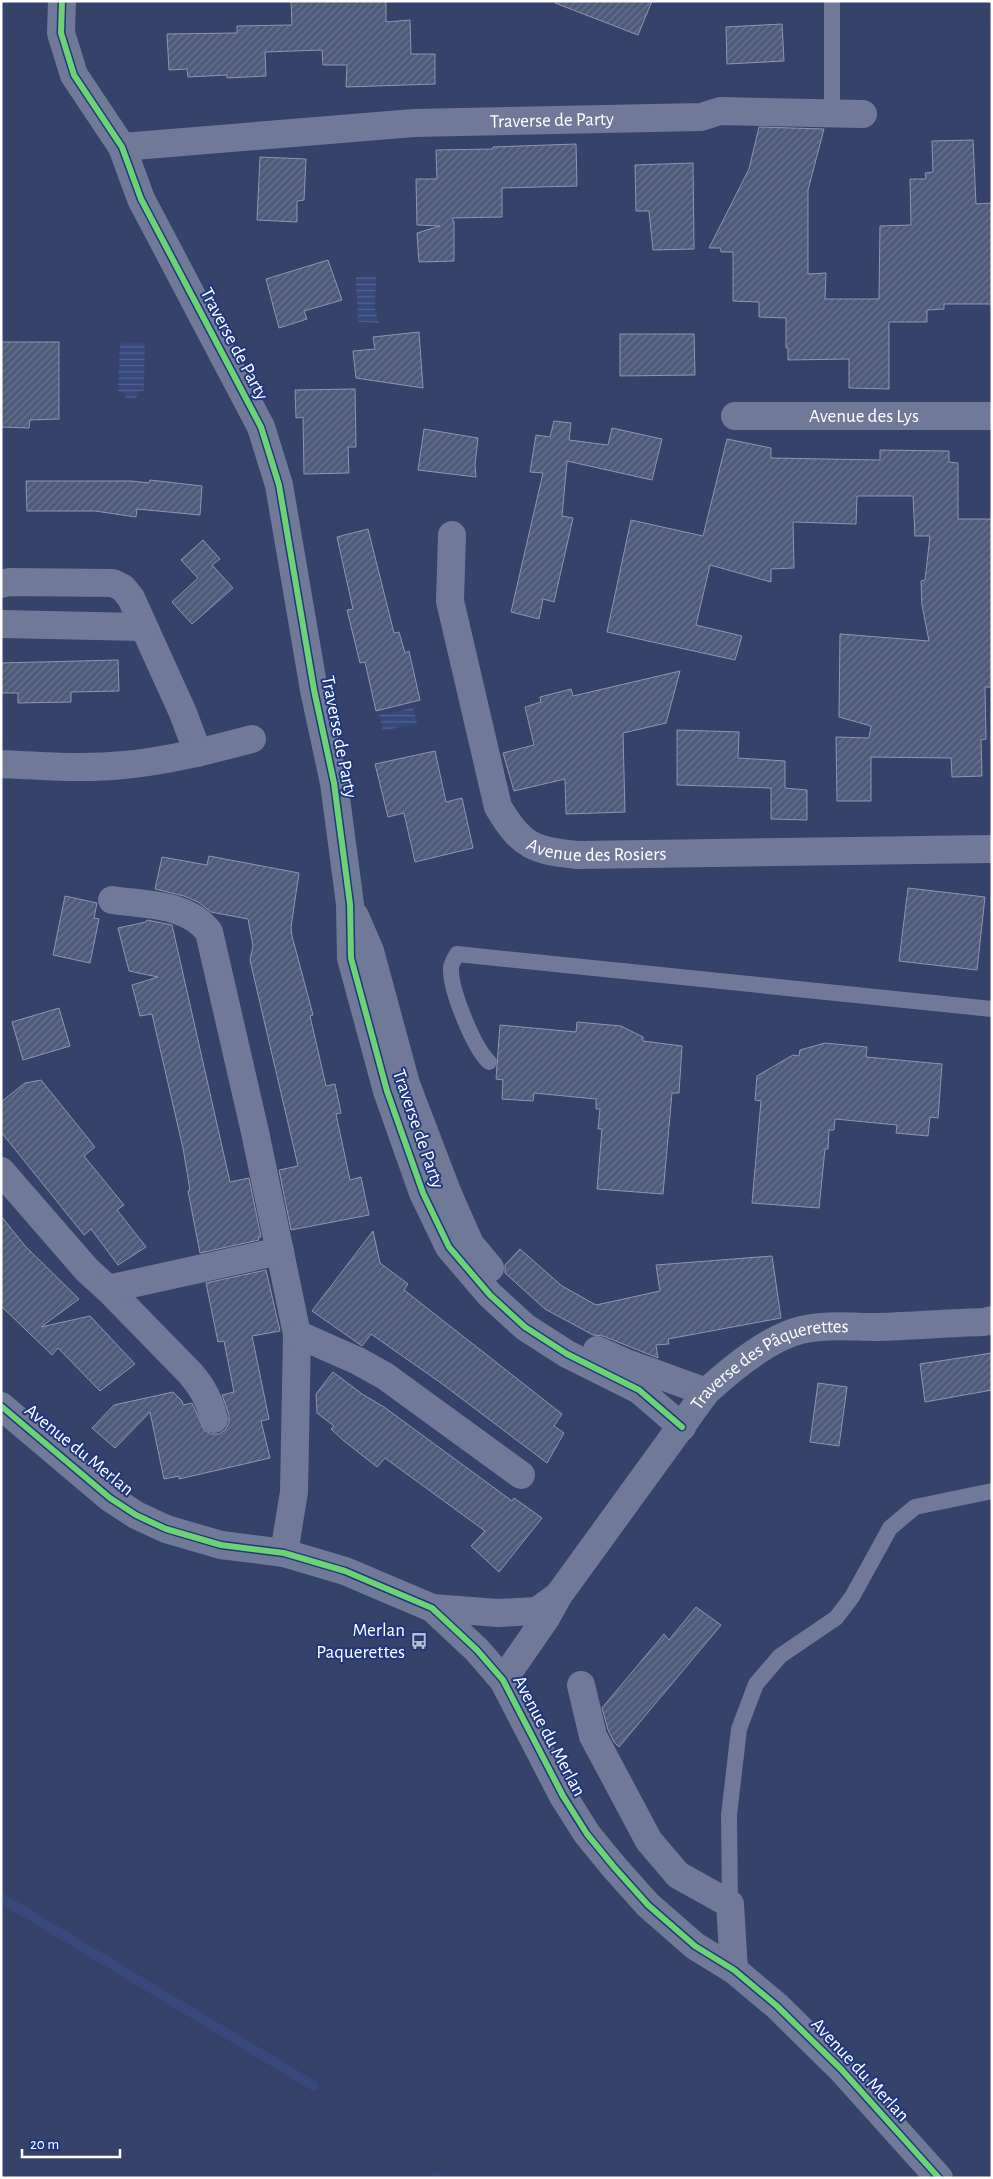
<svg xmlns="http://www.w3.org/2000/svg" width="993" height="2179" font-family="'Alegreya Sans',sans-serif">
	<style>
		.water { fill: url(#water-rules) }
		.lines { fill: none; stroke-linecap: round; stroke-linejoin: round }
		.stream { stroke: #36487c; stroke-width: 10 }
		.building { fill: url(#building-hatch); stroke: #8e96ae }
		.service { stroke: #707997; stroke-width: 16 }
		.minor { stroke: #707997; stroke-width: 28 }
		.cycleway-casing { stroke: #1f387f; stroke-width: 9 }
		.cycleway { stroke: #6cd273; stroke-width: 6 }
		.labels { text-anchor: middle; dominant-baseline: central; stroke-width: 4; stroke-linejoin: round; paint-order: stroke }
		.street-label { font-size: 19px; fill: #fff; stroke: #1f387f }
		.poi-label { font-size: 19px; fill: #fff; stroke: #1f387f; text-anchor: end }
	</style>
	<defs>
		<pattern id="water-rules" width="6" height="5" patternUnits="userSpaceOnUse" patternTransform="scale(1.25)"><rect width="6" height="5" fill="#36487c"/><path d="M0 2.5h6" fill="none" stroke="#546390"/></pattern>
		<pattern id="building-hatch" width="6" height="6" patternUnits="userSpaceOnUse" patternTransform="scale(1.25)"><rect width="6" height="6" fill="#4e5a79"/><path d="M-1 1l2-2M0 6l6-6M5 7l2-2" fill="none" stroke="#69738d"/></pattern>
	</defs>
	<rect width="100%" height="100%" fill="#354269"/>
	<path class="water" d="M376,276l-1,34 4,13 -21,-1 -2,-45z
		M120,342l25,1 -1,48h-5l-2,6 -5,2 -5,-1 -4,-6 -5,-1z
		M413,708l4,15 -34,8 -4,-16z"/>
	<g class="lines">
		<path class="stream" d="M1,1898l313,188
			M436,2177v1"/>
	</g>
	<path class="building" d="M291,1h95v21l24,-2 1,34h24v30l-89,3 1,-22h-24l-1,-15 -57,2 1,24 -39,2v-3l-39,2 -1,-8 -18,1 -2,-36 70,-1v-7l55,-1z
		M556,1h96l-14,34 -83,-32z
		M782,24l2,37 -57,3 -1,-37z
		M759,127l65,2 -16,61v84l18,-1 -1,26h54l1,-73 31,-1 -1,-46h16l-1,-6 8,-1 -1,-31 41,-1 3,64 16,-1v101h-48v5l-17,1v12h-38v67l-40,-1v-29l-61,1v-12h-2v-30l-27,-1v-15l-26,-1v-49h-12l-1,-4h-11l40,-79z
		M576,144l1,42 -75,2v29l-50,1 2,4v39l-35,1 -2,-29 23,-7 -23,-1 -1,-46h21l-1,-29 57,-1v-2z
		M260,157l46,2 -2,41 -7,1v21l-40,-2z
		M693,163l1,86 -41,1 -4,-39h-13l-1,-46z
		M328,260l14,40 -38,11 3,8 -28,9 -13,-49z
		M419,332l4,56 -67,-10 -3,-27 22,-2 -2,-12z
		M620,334h74l1,41 -75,1z
		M1,342h58v77l-29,1 -1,8 -28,-1z
		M355,389l1,58h-8l1,26 -45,1 -1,-57 -7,1 -1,-28z
		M554,421l17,2 -2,17 39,5 4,-17 50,11 -10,41 -85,-19 -5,55 11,2 -19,84 -11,-3 -4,20 -28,-7 32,-139 -13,-1 6,-37 14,2z
		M424,429l54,9 -3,27 1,12 -58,-7z
		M727,439l44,9v10l109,2v-10l69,1v11l9,1v56h34v168h-7l1,52 -5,1 1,36 -30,1 -1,-19 -80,-1v44h-34l-1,-64 33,1 2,-12 -32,-9 1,-83 89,7 -7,-36 -1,-24 4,-1 5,-44h-15l-2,-40h-56l-1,28 -63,-2 1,46 -23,1v13l-61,-17 -14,60 46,11 -7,24 -128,-28 24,-112 72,16z
		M150,480l52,6 -2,29 -63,-6 -1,8 -41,-6h-68l-1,-30h105l18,2z
		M368,529l26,104 5,-1 6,21 4,-2 11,49 -44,11 -11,-49 -5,1 -13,-53 6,-1 -16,-72z
		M203,540l17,19 -8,6 21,23 -41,36 -20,-22 26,-24 -17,-18z
		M118,660l1,31 -48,1v10l-53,1v-10h-17v-30z
		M680,671l-14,52 -43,10 2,79 -59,2 -1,-35 -51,12 -11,-38 31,-8 -9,-38 16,-5 -1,-5 31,-8 2,7z
		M677,730l62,2 -1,26 47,3v27l22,2v30l-36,-1v-31l-94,-3z
		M435,751l11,51 16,-4 11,50 -58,14 -11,-49 -16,4 -13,-53z
		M209,856l90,17 -8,54 1,9 21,79 -3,1 16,70 9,-2 6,29 -5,1 14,66 11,-3 8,38 -78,15 -12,-60 19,-4 -48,-206 3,-14 -5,-27 -37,-7 -13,-10 -14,-6 -29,-7 7,-32 45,8z
		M908,888l77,9 -8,73 -78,-9z
		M65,896l32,7 -3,15 5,1 -9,44 -37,-8z
		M147,920l25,5 58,257 19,-4 12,59h-3l1,3 -59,13 -12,-62 2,-1 -7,-42 -31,-134 -12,2 -8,-31 26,-8 -29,-6 -11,-43 28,-6z
		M59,1008l11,38 -47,14 -11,-38z
		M577,1022l44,4 22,11v4l39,5 -3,47h-7l-9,101 -66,-5 5,-60h-4l2,-20h-4v-10l-62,-6 -1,8 -31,-2 1,-19 -7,-1 4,-54 76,7z
		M825,1043l42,4 -1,10 76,7 -4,54 -8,-1 -2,19 -32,-3 1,-8 -62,-6 -1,11h-5l-1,19h-3l-6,59 -67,-5 9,-102 -6,-1 2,-24 36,-21 6,1 1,-6z
		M41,1080l54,67 -11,9 40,49 -7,5 29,37 -28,18 -27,-36 -7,6 -83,-103v-30l24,-19z
		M1,1216l24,30 54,53 -38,28 49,-11 45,48 -35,27 -42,-43 -6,7 -51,-49z
		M373,1231l7,32 28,21 -4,6 158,124 -8,12 10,7 -17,30 -106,-80 -70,-49 -9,12 -50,-35z
		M520,1249l42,37 34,19 64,-14 -4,-26 116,-9 9,62 -113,21 1,5 -13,1 2,13 -55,-22 -10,-1 -48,-26 -40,-36v-8z
		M266,1270l14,61 -28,5 17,83 -8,2 9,37 -91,21v-3l-15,3 -14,-67 -35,36 -23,-20 22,-23 59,-13 9,9 1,4 9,-2 12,27 7,4h8l6,-4 4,-7v-8l-7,-20 12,-3 -10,-51 -6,1 -12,-59z
		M992,1353v37l-67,12 -5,-38z
		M333,1372l29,22 22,13 128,94 2,-3 28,20 -43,54 -28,-26 14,-15 -100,-73 -8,9 -33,-26 -13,-12 3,-3 -17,-13 -1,-19z
		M818,1383l29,4 -8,59 -29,-4z
		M696,1607l25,18 -102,122 -5,-5 -6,-12 -6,-22 62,-74 5,6z"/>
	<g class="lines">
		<path class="service" d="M832,113v-112
			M489,1062c-15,-14 -39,-72 -38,-94 0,-4 4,-10 6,-14l535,55
			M730,1904l-1,-89 10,-86 17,-45 24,-28 56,-38 16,-21 38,-69 25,-21 77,-16"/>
		<g class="minor">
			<path d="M62,1l-1,32 13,42 48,72 19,52 120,228 18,58 35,205 20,93 16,121 1,54 36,133 36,102 26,54 41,48 35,32 42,27 72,36 43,37"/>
			<path id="s1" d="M122,147l292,-24 287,-6 19,-6 143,3"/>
			<path id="s2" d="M735,416h257"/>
			<path id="s3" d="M452,535l-2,66 48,206c23,39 36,44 80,48l414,-6"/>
			<path d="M1,584l8,-2 104,1 10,5 8,10 52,115 15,40"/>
			<path d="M1,624l142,3"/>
			<path d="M1,764c41,2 82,5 123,1 44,-4 86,-15 128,-26"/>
			<path d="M112,900c33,5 76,3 97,32l46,200 42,202 -3,158 -10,61"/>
			<path d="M355,916l15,35 36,133 42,110 22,50 20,24"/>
			<path d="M1,1171l86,99 21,19 82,84c13,15 19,27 24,46"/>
			<path d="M108,1289l172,-38"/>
			<path d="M297,1334l61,27 27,15 136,99"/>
			<path d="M597,1350l32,14 77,28"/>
			<path d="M1,1406l109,92 26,17 30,14 55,16 63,8 61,18 87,37 45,42 26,30 60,116 24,38 27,33 34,38 47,41 39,24 43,36 64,63 98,109"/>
			<path d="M432,1608l66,5 39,-2 21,-15"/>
			<path id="s4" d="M503,1680l43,-62 12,-22 148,-204c25,-23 62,-54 95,-62 25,-6 51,-3 76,-3 36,-1 71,-4 107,-5l8,-2"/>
			<path d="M581,1685l12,51 56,105 29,34 52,29 4,66"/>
		</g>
		<g class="cycleway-casing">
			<path id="cycleway" d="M62,1l-1,32 13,42 48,72 19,52 120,228 18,58 35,205 20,93 16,121 1,54 36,133 36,102 26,54 41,48 35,32 42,27 72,36 43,37
				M1,1406l109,92 26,17 30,14 55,16 63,8 61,18 87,37 45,42 26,30 60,116 24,38 27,33 34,38 47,41 39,24 43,36 64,63 98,109"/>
		</g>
		<use href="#cycleway" class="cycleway"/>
	</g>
	<defs>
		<g id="bus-bare" transform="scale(1.35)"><path d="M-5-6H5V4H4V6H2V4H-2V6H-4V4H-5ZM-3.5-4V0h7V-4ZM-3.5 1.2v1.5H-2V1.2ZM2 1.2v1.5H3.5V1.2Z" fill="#b8bdca" stroke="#1f387f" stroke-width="2.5" paint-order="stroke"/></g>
	</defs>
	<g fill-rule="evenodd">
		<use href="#bus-bare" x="419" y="1641"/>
	</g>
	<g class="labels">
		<g class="street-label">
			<text stroke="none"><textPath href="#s1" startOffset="431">Traverse de Party</textPath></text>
			<text transform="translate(234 344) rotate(62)">Traverse de Party</text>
			<text stroke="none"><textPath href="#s2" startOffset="129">Avenue des Lys</textPath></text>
			<text transform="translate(339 737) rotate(79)">Traverse de Party</text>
			<text stroke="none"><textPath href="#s3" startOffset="395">Avenue des Rosiers</textPath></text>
			<text transform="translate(418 1129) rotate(71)">Traverse de Party</text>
			<text stroke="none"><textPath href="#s4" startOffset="424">Traverse des Pâquerettes</textPath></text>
			<text transform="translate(79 1450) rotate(39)">Avenue du Merlan</text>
			<text transform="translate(549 1736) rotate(62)">Avenue du Merlan</text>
			<text transform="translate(860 2070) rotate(47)">Avenue du Merlan</text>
		</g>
		<g class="poi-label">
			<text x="405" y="1630">Merlan<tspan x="405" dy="22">Paquerettes</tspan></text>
		</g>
	</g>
	<rect width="993" height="2179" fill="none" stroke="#ffffff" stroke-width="5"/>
	<path d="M22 2149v8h98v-8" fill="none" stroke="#ffffff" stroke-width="2.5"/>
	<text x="30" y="2149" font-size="15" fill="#ffffff" stroke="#1f387f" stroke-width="4" paint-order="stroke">20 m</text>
</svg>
